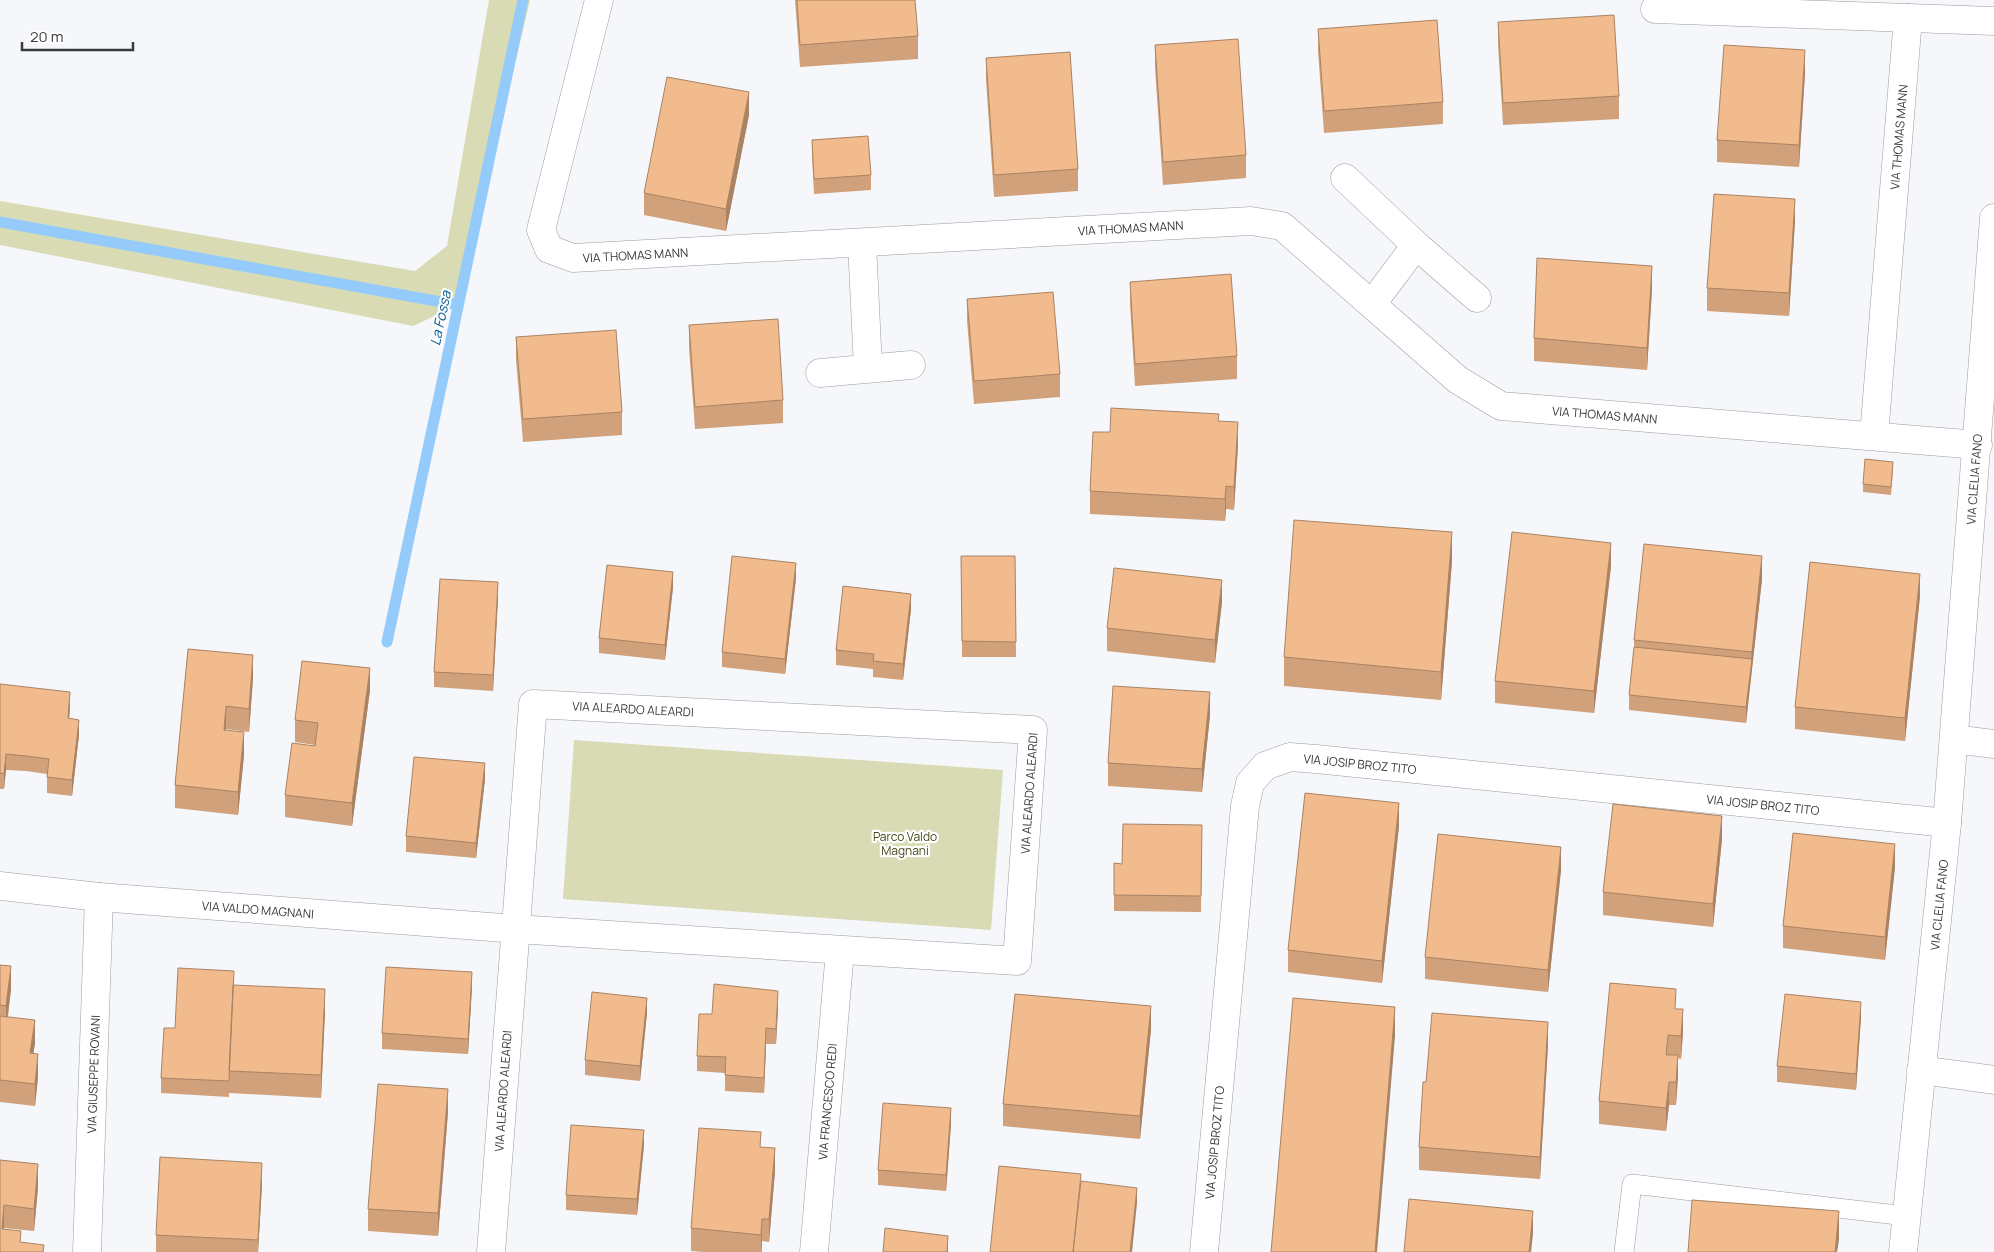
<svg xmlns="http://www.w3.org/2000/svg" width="1994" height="1252" font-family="Manrope,sans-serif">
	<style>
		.green { fill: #d8dbb3 }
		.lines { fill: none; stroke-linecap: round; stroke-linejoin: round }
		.stream { stroke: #95cbfa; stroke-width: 11 }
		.lane-casing { stroke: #9a9ca0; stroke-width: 20 }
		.street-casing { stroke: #9a9ca0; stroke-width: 29 }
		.lane { stroke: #fff; stroke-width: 19 }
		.street { stroke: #fff; stroke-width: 28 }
		.wall { fill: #d0a17a }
		.shaded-wall { fill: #a98363 }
		.building { fill: #f2bb8e; stroke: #a98363 }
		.labels { text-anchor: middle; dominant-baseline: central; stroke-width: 4.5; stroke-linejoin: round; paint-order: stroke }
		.street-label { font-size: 12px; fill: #38393a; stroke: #fff }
		.park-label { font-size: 12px; fill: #474917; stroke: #fff }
		.water-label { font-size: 14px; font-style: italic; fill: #005c94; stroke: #fff }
	</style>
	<rect width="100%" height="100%" fill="#f5f7fb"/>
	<path class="green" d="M489,0h41l-72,305 -45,21 -413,-81v-44l415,70 32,-25z
		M574,740l429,30 -12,160 -428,-31z"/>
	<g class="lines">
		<path class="stream" d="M0,222l458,83
			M387,642l136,-642"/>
		<g class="lane-casing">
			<path id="lane" d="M1624,1252l8,-68 274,32"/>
		</g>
		<g class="street-casing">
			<g id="street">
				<path id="s1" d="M599,0l-58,230 8,19 24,9 678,-37 31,5 176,154 43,26 477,39"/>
				<path d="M1655,9l339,12"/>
				<path d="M1345,178l71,67 61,53"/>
				<path d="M862,243l6,125"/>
				<path d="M1372,304l44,-59"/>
				<path d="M820,373l91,-8"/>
				<path id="s2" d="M1874,436l34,-418"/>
				<path d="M1954,739l40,5"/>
				<path id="s3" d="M0,886l99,11 417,32 501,32 16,-231 -500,-26 -42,548"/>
				<path d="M1921,1070l73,10"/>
				<path id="s4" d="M87,1252l12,-355"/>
				<path id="s5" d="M814,1252l26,-301"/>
				<path id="s6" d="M1204,1252l41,-446 5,-23 15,-17 25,-9 26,2 631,64"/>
				<path id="s7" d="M1903,1252l44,-429 47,-605"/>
			</g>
		</g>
		<use href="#lane" class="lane"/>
		<use href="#street" class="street"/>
	</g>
	<path class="wall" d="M795,0h120l3,36v23l-118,8z
		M1498,22l121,74v23l-116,6 -5,-81z
		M1318,29l125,73v22l-119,9 -6,-82z
		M1155,45l91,110v23l-83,7 -8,-117z
		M986,58l92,111v22l-84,6 -8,-117z
		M1805,73l-6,94 -82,-5v-22z
		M749,115l-23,116 -82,-16v-22z
		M812,140l59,35v15l-57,4 -2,-38z
		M1795,221l-6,95 -82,-5v-23z
		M1130,282l107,74v23l-102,7 -5,-82z
		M1652,289l-5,81 -113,-9v-23z
		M967,299l93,75v23l-86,7 -7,-83z
		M689,325l94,75v23l-88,6 -6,-81z
		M516,337l106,75v23l-99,7 -7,-82z
		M1219,421l19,24 -4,65 -8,-1 -1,12 -135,-7v-23l20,-59z
		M1893,470l-2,25 -28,-3v-8z
		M961,556h54l1,101h-54z
		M1452,561l-11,139 -157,-14v-29z
		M1611,566l-17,147 -99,-10v-22z
		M796,578l-11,96 -63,-7v-15z
		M1762,579l-16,144 -117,-13v-15l5,-48v-7z
		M673,587l-8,73 -66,-7v-15z
		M1920,596l-15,145 -110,-12v-22z
		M498,598l-5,93 -59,-4v-15z
		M1222,602l-7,61 -108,-12v-23z
		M911,609l-8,71 -30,-3v-8l-37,-4v-15z
		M188,649l65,29 -4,54 -23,-3v2l18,24 -6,60 -63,-7v-23z
		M0,684l70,23 -1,11 10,17 -7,61 -25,-3v-19l-21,-3 -20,-1 -2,19h-4z
		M370,690l-18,136 -67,-9v-22l30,-50 -20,-3v-22z
		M1210,715l-8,77 -94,-6v-23z
		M485,779l-9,79 -70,-6v-16z
		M1202,825l-1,87 -87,-1v-48l8,1z
		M1399,826l-17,157 -94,-11v-22z
		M1722,839l-9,88 -110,-12v-23z
		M1895,867l-10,93 -102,-12v-22z
		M1561,870l-13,122 -123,-13v-22z
		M0,965l11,24 -3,28 27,26 -2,11 5,23 -3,29 -35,-4z
		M234,985l91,27 -4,86 -92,-5v4l-68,-4v-15l14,-50z
		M472,987l-4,67 -86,-5v-16z
		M778,1007l-2,37h-10l-2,49 -39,-2v-18l-28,-2v-15l15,-42z
		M1676,1009l7,23 -2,27 -3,-1 -2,47h-7l-3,26 -67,-7v-23z
		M647,1013l-7,68 -55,-6v-15z
		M1861,1017l-5,73 -79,-8v-16z
		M1151,1029l-11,110 -137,-13v-22z
		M1548,1045l-8,134 -121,-9v-23z
		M448,1112l-10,124 -70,-5v-22z
		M951,1124l-5,67 -68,-6v-15z
		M644,1145l-7,70 -71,-5v-15z
		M761,1147l14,24 -6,71 -7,-1v11h-58l-13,-1v-23z
		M0,1160l38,27 -4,44 -30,-3v2l17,13 23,9h-44z
		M262,1185l-4,67h-102v-17z"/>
	<path class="shaded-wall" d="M1805,50v23l-6,94v-22z
		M749,92v23l-23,116v-22z
		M1795,199v22l-6,95v-23z
		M1652,266v23l-5,81v-22z
		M1238,422v23l-4,65v-23z
		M1226,486v23l-1,12v-22z
		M1452,532v29l-11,139v-28z
		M1611,543v23l-17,147v-22z
		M1762,556v23l-16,144v-16z
		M796,563v15l-11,96v-15z
		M673,572v15l-8,73v-15z
		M1920,574v22l-15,145v-23z
		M1222,580v22l-7,61v-23z
		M498,582v16l-5,93v-16z
		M911,594v15l-8,71v-16z
		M253,655v23l-4,54v-23z
		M370,668v22l-18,136v-23z
		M70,692v15l-2,27v-16z
		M1210,692v23l-8,77v-23z
		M226,706v23l-2,24v-23z
		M79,720v15l-7,61v-16z
		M244,732v23l-6,60v-23z
		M6,754v16l-2,19v-15z
		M485,763v16l-9,79v-15z
		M1399,803v23l-17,157v-22z
		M1722,816v23l-9,88v-23z
		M1895,844v23l-10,93v-23z
		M1561,847v23l-13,122v-22z
		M11,966v23l-5,39v-22z
		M472,972v15l-4,67v-15z
		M325,989v23l-4,86v-23z
		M778,991v16l-2,37v-15z
		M647,998v15l-7,68v-15z
		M1861,1002v15l-5,73v-16z
		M1151,1006v23l-11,110v-23z
		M1395,1007v29l-18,216h-2z
		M1683,1009v23l-2,27v-23z
		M35,1020v23l-5,33v-23z
		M1548,1022v23l-8,134v-22z
		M766,1028v16l-2,49v-15z
		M38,1054v23l-3,29v-22z
		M1678,1055v23l-2,27v-23z
		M1669,1082v23l-3,26v-23z
		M448,1089v23l-10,124v-23z
		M951,1108v16l-5,67v-16z
		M644,1130v15l-7,70v-16z
		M775,1148v23l-6,71v-23z
		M262,1163v22l-4,67v-12z
		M38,1164v23l-4,44v-22z
		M1137,1188v15l-5,49h-2z
		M4,1205v23l-2,24v-23z
		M1533,1211v23l-2,18h-2z
		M1839,1211v29l-2,12h-2z
		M762,1219v22l-1,11v-17z
		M948,1236v16h-1z"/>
	<path class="building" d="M797,0h118l3,36 -118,9z
		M1614,15l5,81 -116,7 -5,-81z
		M1437,20l6,82 -119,9 -6,-82z
		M1238,39l8,116 -83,7 -8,-117z
		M1724,45l81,5 -6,95 -82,-5z
		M1070,52l8,117 -84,6 -8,-117z
		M667,77l82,15 -23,117 -82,-16z
		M868,136l3,39 -57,4 -2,-39z
		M1714,194l81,5 -6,94 -82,-5z
		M1537,258l115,8 -5,82 -113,-10z
		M1231,274l6,82 -102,8 -5,-82z
		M1053,292l7,82 -86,7 -7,-82z
		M778,319l5,81 -88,7 -6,-82z
		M616,330l6,82 -99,7 -7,-82z
		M1111,408l108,6 -1,7 20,1 -4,65 -8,-1 -1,13 -135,-8 3,-59h17z
		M1865,459l28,3 -2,25 -28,-3z
		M1294,520l158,12 -11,140 -157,-15z
		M1512,532l99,11 -17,148 -99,-10z
		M1644,544l118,12 -10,96 -118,-12z
		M732,556l64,7 -11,96 -63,-7z
		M961,556h54l1,86 -54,-1z
		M1810,562l110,12 -15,144 -110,-11z
		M607,565l66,7 -8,73 -66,-7z
		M1114,568l108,12 -7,60 -108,-12z
		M440,579l58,3 -5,93 -59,-3z
		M843,586l68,8 -8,70 -30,-3 1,-7 -38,-4z
		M1634,647l118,12 -6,48 -117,-12z
		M188,649l65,6 -4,54 -23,-3 -2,24 20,2 -6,60 -63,-7z
		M302,661l68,7 -18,135 -67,-8 7,-52 23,3 3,-23 -23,-3z
		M0,684l70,8 -2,26 11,2 -7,60 -25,-3 2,-18 -23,-3 -20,-2 -2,20 -4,-1z
		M1113,686l97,6 -8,77 -94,-6z
		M414,757l71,6 -9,80 -70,-7z
		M1305,793l94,10 -17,158 -94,-11z
		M1613,804l109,12 -9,88 -110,-12z
		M1123,824l79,1 -1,71 -87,-1v-32l8,1z
		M1793,833l102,11 -10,93 -102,-11z
		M1438,834l123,13 -13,123 -123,-13z
		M0,965l11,1 -5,40 -6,-1z
		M386,967l86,5 -4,67 -86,-6z
		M178,968l56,3 -5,110 -68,-3 3,-50h11z
		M1610,983l66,6 -1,20h8l-2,27 -13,-1 -2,20h12l-2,27h-7l-3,26 -67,-7z
		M714,984l64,7 -2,38 -10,-1 -2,50 -39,-3 1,-18 -29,-1 2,-42h13z
		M233,985l92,4 -4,86 -92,-4z
		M592,992l55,6 -7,68 -55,-6z
		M1015,994l136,12 -11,110 -137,-12z
		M1785,994l76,8 -5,72 -79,-8z
		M1293,998l102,9 -20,245h-104z
		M1432,1013l116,9 -8,135 -121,-10 4,-65h3z
		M0,1016l35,4 -5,33 8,1 -3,30 -35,-4z
		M378,1084l70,5 -10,124 -70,-4z
		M883,1103l68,5 -5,67 -68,-5z
		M571,1125l73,5 -7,69 -71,-4z
		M699,1128l62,4 -1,15 15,1 -6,71h-7l-1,16 -70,-7z
		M160,1157l102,6 -4,77 -102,-5z
		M0,1160l38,4 -4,45 -30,-4 -2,24 19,2 -1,11 24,3 -1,7h-43z
		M999,1166l82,8 -8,78h-83z
		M1081,1181l56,7 -7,64h-57z
		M1409,1199l124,12 -4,41h-125z
		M1692,1200l147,11 -4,41h-147z
		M885,1228l63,8 -1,16h-64z"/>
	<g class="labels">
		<g class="street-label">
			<text stroke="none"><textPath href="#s2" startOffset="300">VIA THOMAS MANN</textPath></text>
			<text stroke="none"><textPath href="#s1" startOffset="842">VIA THOMAS MANN</textPath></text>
			<text stroke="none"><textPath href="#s1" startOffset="346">VIA THOMAS MANN</textPath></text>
			<text stroke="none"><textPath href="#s1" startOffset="1382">VIA THOMAS MANN</textPath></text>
			<text stroke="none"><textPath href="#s7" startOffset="776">VIA CLELIA FANO</textPath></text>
			<text transform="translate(633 709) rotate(3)">VIA ALEARDO ALEARDI</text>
			<text stroke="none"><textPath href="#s6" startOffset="591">VIA JOSIP BROZ TITO</textPath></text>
			<text stroke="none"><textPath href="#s3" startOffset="1188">VIA ALEARDO ALEARDI</textPath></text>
			<text stroke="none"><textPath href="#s6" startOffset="996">VIA JOSIP BROZ TITO</textPath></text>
			<text stroke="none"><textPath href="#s7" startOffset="349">VIA CLELIA FANO</textPath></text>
			<text stroke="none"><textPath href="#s3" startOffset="259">VIA VALDO MAGNANI</textPath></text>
			<text stroke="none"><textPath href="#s4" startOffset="178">VIA GIUSEPPE ROVANI</textPath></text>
			<text transform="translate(503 1091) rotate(-86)">VIA ALEARDO ALEARDI</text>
			<text stroke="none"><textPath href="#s5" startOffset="151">VIA FRANCESCO REDI</textPath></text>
			<text stroke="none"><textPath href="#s6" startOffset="110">VIA JOSIP BROZ TITO</textPath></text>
		</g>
		<g class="park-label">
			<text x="905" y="836">Parco Valdo<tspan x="905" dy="14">Magnani</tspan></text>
		</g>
		<g class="water-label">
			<text transform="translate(440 318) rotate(-78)">La Fossa</text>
		</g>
	</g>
	<path d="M22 42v8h111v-8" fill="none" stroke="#38393a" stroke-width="2.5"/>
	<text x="30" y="42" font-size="15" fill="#38393a" stroke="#ffffff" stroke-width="4" paint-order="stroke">20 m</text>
</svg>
